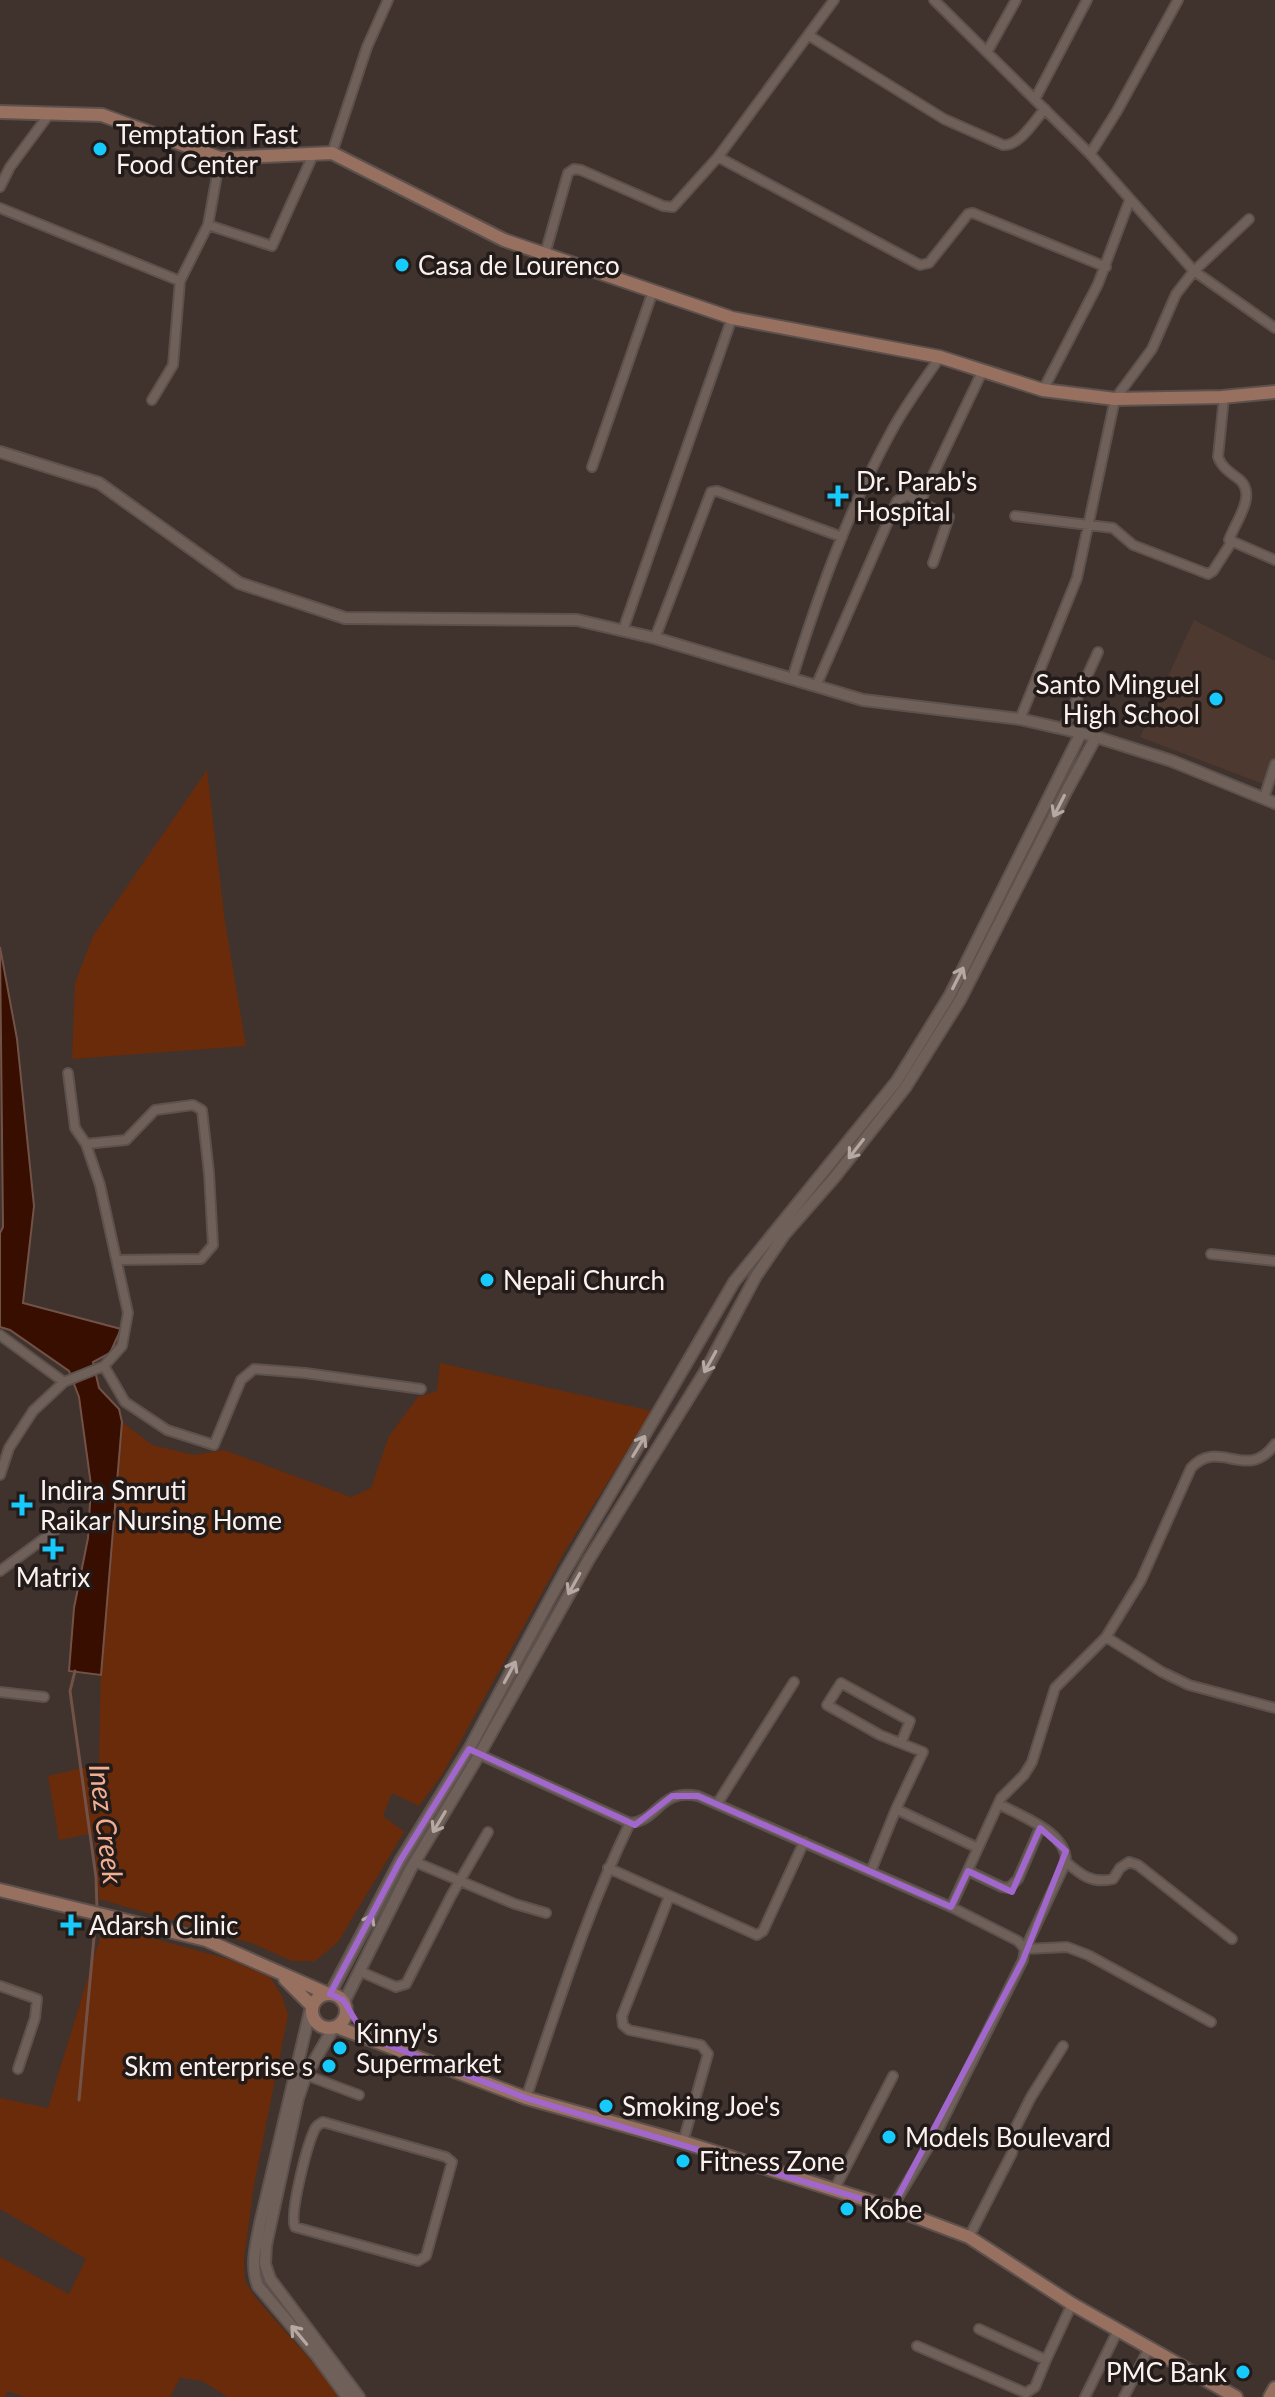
<svg xmlns="http://www.w3.org/2000/svg" width="1275" height="2397" font-family="Lato,sans-serif">
	<style>
		.built { fill: #4d3930 }
		.green { fill: #6a2b0a }
		.water { fill: #370e00; stroke: #725247; stroke-width: 2 }
		.lines { fill: none; stroke-linecap: round; stroke-linejoin: round }
		.stream { stroke: #725247; stroke-width: 3 }
		.minor-casing { stroke: #5d514d; stroke-width: 12 }
		.tertiary-casing { stroke: #5d514d; stroke-width: 14 }
		.secondary-casing { stroke: #5d514d; stroke-width: 16 }
		.minor { stroke: #70605a; stroke-width: 8 }
		.tertiary { stroke: #70605a; stroke-width: 10 }
		.secondary { stroke: #977060; stroke-width: 12 }
		.oneway { stroke: #b6a9a4 }
		.marked { fill: none; stroke: #a167cd; stroke-width: 6; stroke-linejoin: round }
		.poi-dot { fill: #16cafb; stroke: #221b19; stroke-width: 3 }
		.labels { text-anchor: middle; dominant-baseline: central; stroke-width: 7; stroke-linejoin: round; paint-order: stroke }
		.poi-label { font-size: 26px; fill: #fbf2ee; stroke: #221b19; text-anchor: start }
		.water-label { font-size: 28px; font-style: italic; fill: #f2ae91; stroke: #221b19 }
	</style>
	<rect width="100%" height="100%" fill="#40322c"/>
	<path class="built" d="M1194,620l81,41v96l-12,27 -123,-47z"/>
	<path class="green" d="M207,770l18,152 21,124 -174,13 3,-76 18,-47z
		M440,1363l212,48 -86,138 -123,224 -24,33 -27,-13 -9,23 21,16 -66,110 -23,19h-23l-38,-17 -155,-45 -5,-66 -35,7 -11,-64 51,-12 2,-105 21,-237 30,23 42,10 30,-5 127,47 20,-9 18,-52 29,-39 19,-6z
		M104,1925l124,34 42,18 12,19 6,19 -34,170 -10,73 1,23 10,16 68,77 15,23h-110l-26,-16 -22,-3 -10,19h-145l-17,-6 -3,6h-5v-140l69,37 17,-35 -86,-50v-111l48,10z"/>
	<path class="water" d="M0,947l17,92 17,167 -11,97 98,26 -11,24 -17,9 6,26 20,21 3,13 -21,253 -32,-4 5,-63 14,-70 3,-53 -12,-88 -10,-26 -59,-41 -10,-3v-94l3,-6z"/>
	<g class="lines">
		<path class="stream" d="M75,1671l-5,20 26,186 1,32
			M79,2100l17,-184"/>
		<g class="minor-casing">
			<path id="minor" d="M934,0l156,154 104,117 81,57
				M808,35l136,84 59,26c17,1 31,-24 42,-36
				M987,52l29,-52
				M1035,99l52,-99
				M332,153l35,-106 21,-47
				M1090,154l27,-43 61,-111
				M718,157l202,108 9,-2 39,-49 5,-1 133,54
				M0,187l10,-20 40,-54
				M0,208l180,73 28,-56 12,-67
				M208,225l64,21 42,-93
				M545,254l23,-81 6,-4 7,1 82,36 10,1 45,-50 116,-157
				M1043,390l55,-106 32,-85
				M1224,397l-6,60c4,11 13,16 22,23 17,16 -5,42 -11,60l46,20
				M152,400l21,-35 7,-84
				M592,467l61,-176
				M920,502l63,-132
				M1015,516l98,12 20,17 75,29 5,-3 18,-28
				M623,630l109,-312
				M655,638l56,-146 6,-1 125,46
				M792,679c26,-84 56,-168 98,-245 14,-27 33,-52 50,-77
				M816,686l81,-185 10,-6 42,22 -16,46
				M1020,719l57,-141 38,-179 37,-50 24,-55 18,-23 55,-52
				M1063,729l35,-77
				M1264,798l11,-34
				M86,1144l40,-4 29,-30 38,-5 9,5 7,63 4,72 -12,14 -84,1
				M1211,1254l64,7
				M0,1335l64,47
				M104,1366l21,36 42,28 47,15 27,-65 13,-11 51,4 116,16
				M0,1475l9,-27 24,-37 31,-29 40,-16 18,-20 6,-33 -28,-128 -14,-41 -11,-16 -7,-55
				M0,1571l72,-53
				M1106,1637l56,35 27,13 86,23
				M0,1692l44,5
				M476,1753l154,70c29,-2 29,-35 68,-27l253,111
				M717,1804l77,-122
				M999,1804c23,13 68,28 67,58l-41,87 42,-2 21,8 123,67
				M896,1809l82,39
				M415,1862l100,42 31,9
				M1066,1862c15,13 26,22 47,17l7,-11 9,-6 9,3 94,74
				M608,1868l149,67 6,-4 41,-89
				M871,1871l25,-62 27,-57 -43,-17 -53,-30 14,-22 69,38 -9,22
				M968,1871l34,16 7,1 9,-9 22,-51
				M669,1897l-47,119 1,9 6,5 72,15 7,9 -25,88
				M359,1971l37,16 10,-3 45,-88 37,-64
				M0,1986l37,13 -2,19 -17,51
				M306,2075l53,20
				M526,2098c32,-93 61,-187 104,-275
				M323,2122l123,35 6,5 -26,94 -8,5 -123,-34c-6,-13 12,-81 19,-96 2,-5 4,-6 9,-9z
				M834,2190l59,-114
				M892,2208l42,-70 89,-178 2,-11 -7,-8 -67,-34 50,-109 23,-23 8,-13 23,-74 51,-51 35,-57 50,-112c28,-31 56,15 84,-24
				M969,2237l43,-84 4,-26 15,-30 32,-51
				M979,2329l67,31 26,-56
				M917,2346l109,47 9,-6 11,-27
				M1085,2397l33,-67
				M1124,2397l25,-49"/>
		</g>
		<g class="tertiary-casing">
			<path id="tertiary" d="M0,452l99,31 140,100 106,35 232,2 78,18 208,62 157,19 70,16 82,26 103,42
				M330,1994l70,-133 69,-112 95,-176 170,-291 163,-201 53,-86 131,-262
				M344,2002l66,-132 69,-115 110,-196 117,-189 50,-94 28,-41 50,-57 71,-90 55,-88 106,-208 30,-55
				M310,2011l-50,213c-4,21 -10,41 -2,62l59,70 30,41
				M334,2027l-28,48 -8,23 -32,147 -1,19 5,15 89,118"/>
		</g>
		<g class="secondary-casing">
			<path id="secondary" d="M0,112l102,3 118,43 112,-5 172,87 228,78 208,39 103,33 72,9 107,-2 53,-5
				M0,1890l206,50 120,53
				M285,1979l27,27
				M312 2011a17 17 0 1 1 34 0a17 17 0 1 1-34 0Z
				M337,2027l189,71 157,44 209,66 77,29 103,67 164,93
				M1270,2397l5,-9"/>
		</g>
		<use href="#minor" class="minor"/>
		<use href="#tertiary" class="tertiary"/>
		<use href="#secondary" class="secondary"/>
	</g>
	<defs><path id="oneway-shaft" d="M-6 0H5M1.5-3L5.5 0L1.5 3" fill="none" stroke-width="1.6" stroke-linecap="round" stroke-linejoin="round" transform="scale(2)"/></defs>
	<g class="oneway">
		<use href="#oneway-shaft" transform="translate(1059 806) rotate(117)"/>
		<use href="#oneway-shaft" transform="translate(958 978) rotate(-63)"/>
		<use href="#oneway-shaft" transform="translate(856 1149) rotate(128)"/>
		<use href="#oneway-shaft" transform="translate(710 1362) rotate(119)"/>
		<use href="#oneway-shaft" transform="translate(639 1446) rotate(-59)"/>
		<use href="#oneway-shaft" transform="translate(574 1584) rotate(119)"/>
		<use href="#oneway-shaft" transform="translate(510 1672) rotate(-62)"/>
		<use href="#oneway-shaft" transform="translate(439 1822) rotate(121)"/>
		<use href="#oneway-shaft" transform="translate(367 1925) rotate(-63)"/>
		<use href="#oneway-shaft" transform="translate(299 2335) rotate(-130)"/>
	</g>
	<path class="marked" d="M469,1749l166,76 37,-29h26l253,111 17,-36 44,21 28,-64 26,23 -43,109 -131,248 -366,-110 -161,-62 -22,-36 -13,-6 70,-133z"/>
	<g class="poi-dot">
		<circle cx="100" cy="149" r="8"/>
		<circle cx="402" cy="265" r="8"/>
		<path d="M834 484h8v8h8v8h-8v8h-8v-8h-8v-8h8z"/>
		<circle cx="1216" cy="699" r="8"/>
		<circle cx="487" cy="1280" r="8"/>
		<path d="M18 1493h8v8h8v8h-8v8h-8v-8h-8v-8h8z"/>
		<path d="M49 1537h8v8h8v8h-8v8h-8v-8h-8v-8h8z"/>
		<path d="M67 1913h8v8h8v8h-8v8h-8v-8h-8v-8h8z"/>
		<circle cx="340" cy="2048" r="8"/>
		<circle cx="329" cy="2066" r="8"/>
		<circle cx="606" cy="2106" r="8"/>
		<circle cx="889" cy="2137" r="8"/>
		<circle cx="683" cy="2161" r="8"/>
		<circle cx="847" cy="2209" r="8"/>
		<circle cx="1243" cy="2372" r="8"/>
	</g>
	<g class="labels">
		<g class="poi-label">
			<text x="116" y="134">Temptation Fast<tspan x="116" dy="30">Food Center</tspan></text>
			<text x="418" y="265">Casa de Lourenco</text>
			<text x="856" y="481">Dr. Parab's<tspan x="856" dy="30">Hospital</tspan></text>
			<text x="1200" y="684" text-anchor="end">Santo Minguel<tspan x="1200" dy="30">High School</tspan></text>
			<text x="503" y="1280">Nepali Church</text>
			<text x="40" y="1490">Indira Smruti<tspan x="40" dy="30">Raikar Nursing Home</tspan></text>
			<text x="53" y="1577" text-anchor="middle">Matrix</text>
			<text x="89" y="1925">Adarsh Clinic</text>
			<text x="356" y="2033">Kinny's<tspan x="356" dy="30">Supermarket</tspan></text>
			<text x="313" y="2066" text-anchor="end">Skm enterprise s</text>
			<text x="622" y="2106">Smoking Joe's</text>
			<text x="905" y="2137">Models Boulevard</text>
			<text x="699" y="2161">Fitness Zone</text>
			<text x="863" y="2209">Kobe</text>
			<text x="1227" y="2372" text-anchor="end">PMC Bank</text>
		</g>
		<g class="water-label">
			<text transform="translate(107 1824) rotate(83)">Inez Creek</text>
		</g>
	</g>
</svg>
